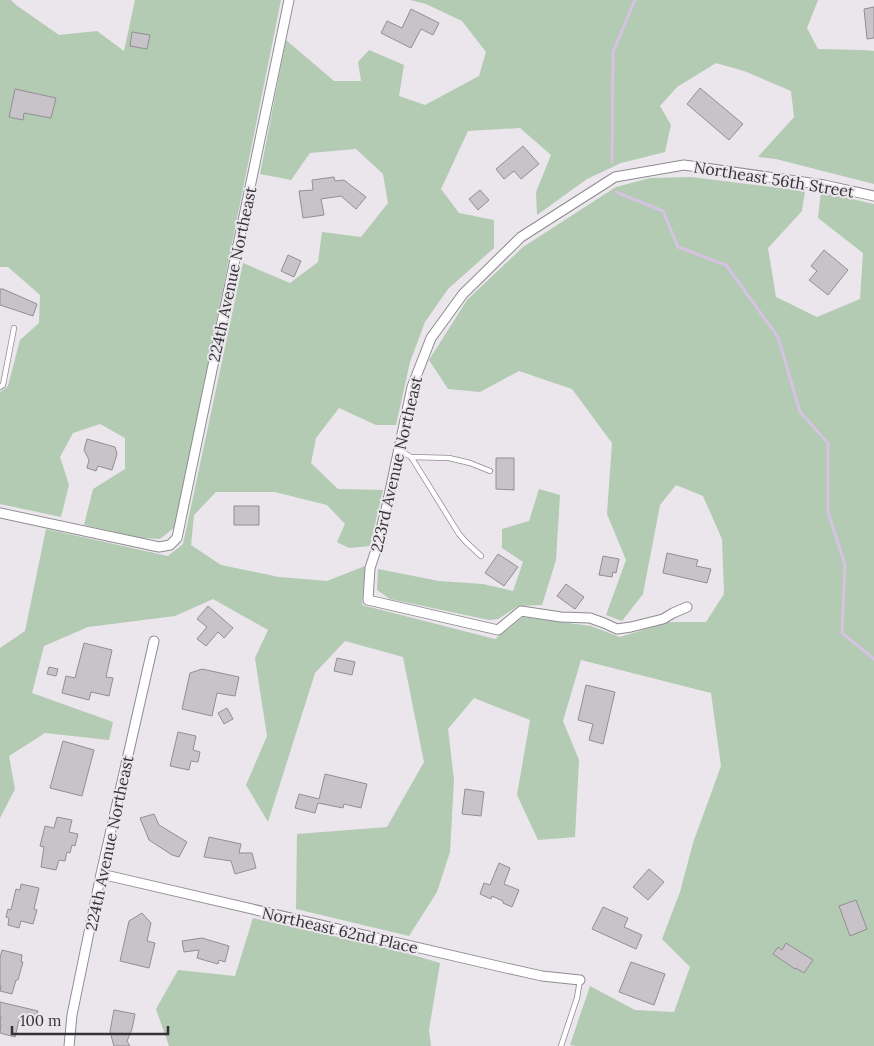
<svg xmlns="http://www.w3.org/2000/svg" width="874" height="1046" font-family="Lora,serif">
	<style>
		.green { fill: #b3cab3 }
		.lines { fill: none; stroke-linecap: round; stroke-linejoin: round }
		.stream { stroke: #d6c3e2; stroke-width: 3 }
		.building { fill: #c7c3c9; stroke: #928f94 }
		.service-casing { stroke: #8f8c91; stroke-width: 6 }
		.minor-casing { stroke: #8f8c91; stroke-width: 11 }
		.service { stroke: #fff; stroke-width: 4.5 }
		.minor { stroke: #fff; stroke-width: 9 }
		.labels { text-anchor: middle; dominant-baseline: central; stroke-width: 4; stroke-linejoin: round; paint-order: stroke }
		.street-label { font-size: 16px; fill: #333234; stroke: #eae6ec }
	</style>
	<rect width="100%" height="100%" fill="#eae6ec"/>
	<path class="green" d="M0,0h11l5,5 43,30 38,-4 27,20 11,-51h146l-106,527 -15,12 -18,-1 -58,-13 9,-36 32,-20v-31l-25,-14 -27,9 -13,24 9,28 -8,32 -61,-13v-112l8,-6 12,-46 19,-17 1,-28 -32,-28h-8z
		M410,0h408l-11,28 11,21 44,1 12,1v133l-98,-25 -18,-2 36,-40 -3,-26 -47,-20 -28,-8 -39,24 -17,19 11,19 -6,27 -44,11 -34,16 -50,36 -1,-23 15,-37 -31,-27 -52,3 -27,58 18,24 35,7v28l-46,41 -23,33 -15,40 -14,63h-20l-37,-17 -23,30 -5,25 27,26 45,1 -13,56 -21,2 -12,-6 8,-18 -18,-19 -52,-13h-59l-22,23 -3,30 30,20 58,12 48,4 38,-15 -3,39 133,34 28,-22 68,9 29,11 49,-15h37l18,-28 -2,-55 -19,-43 -27,-11 -16,20 -17,89 -21,27 -16,-6 20,-55 -19,-46 5,-71 -40,-54 -53,-18 -39,21 -32,-3 -19,-29 38,-60 56,-53 93,-60 34,-9 41,-1 114,14 -3,20 -34,37 8,49 41,20 43,-18 3,-46 -45,-35 3,-26 53,12v842h-298l-6,-1 20,-59 45,24 39,2 16,-45 -28,-28 18,-47 13,-49 28,-77 -10,-73 -130,-33 -18,61 16,39 -4,77 -37,3 -21,-45 13,-75 -56,-22 -26,31 6,51 -4,72 -13,40 -28,44 -113,-27 1,-75 90,-7 37,-65 -21,-105 -58,-16 -30,32 -47,149 -22,-37 21,-49 -12,-78 13,-28 -55,-31 -38,17 -87,11 -44,19 -12,47 81,29 -4,18 -64,-7 -36,23 6,33 -15,29v-170l25,-17 21,-102 122,27 15,-12 60,-281 47,20 28,-21 4,-30 39,5 27,-34 -5,-29 -27,-25 -46,4 -19,27 -31,-6 26,-134 48,41h27l-3,-19 11,-12 35,15 -5,31 26,9 54,-29 7,-24 -24,-31 -36,-17z
		M539,489l21,6 -4,65 -14,45 -24,1 -20,13 -9,1 -99,-21 -13,-9 1,-21 61,12 44,3 30,7 10,-29 -21,-14v-19l27,-8z
		M253,918l143,32 44,13 -11,67 2,16h-262l-13,-37 22,-39 57,6z"/>
	<g class="lines">
		<path class="stream" d="M612,162l1,-110 22,-52
			M616,192l47,19 15,36 48,18 52,72 22,75 28,31v69l17,53 -3,68 32,26"/>
	</g>
	<path class="building" d="M874,7v31l-7,1 -3,-30z
		M411,9l28,14 -6,12 -12,-6 -10,19 -30,-15 6,-12 15,7z
		M132,32l18,3 -3,14 -17,-3z
		M700,88l43,36 -14,16 -42,-36z
		M15,89l41,9 -5,20 -27,-5 -1,7 -14,-3z
		M523,146l16,18 -18,15 -7,-8 -10,8 -8,-10z
		M334,177l1,4 9,-1 22,17 -10,12 -15,-13 -20,3 3,16 -21,3 -4,-27 14,-1 -1,-10z
		M480,190l9,10 -11,10 -9,-11z
		M824,250l24,20 -20,25 -19,-15 8,-9 -6,-5z
		M288,255l13,6 -7,16 -13,-6z
		M0,289h3l34,15 -4,12 -33,-11z
		M87,439l28,8 2,7 -5,16 -14,-4 -2,5 -9,-3 2,-8 -5,-10z
		M496,458h18v32l-18,-1z
		M234,506h25v19h-25z
		M667,553l31,7 -2,6 15,3 -4,14 -44,-10z
		M498,554l20,13 -14,19 -19,-13z
		M603,556l16,3 -3,14 -3,-1 -1,5 -13,-2z
		M566,584l18,13 -9,12 -18,-13z
		M208,606l25,22 -9,10 -6,-6 -12,14 -9,-7 10,-12 -10,-8z
		M84,643l28,7 -6,27 7,1 -4,18 -18,-4 -2,8 -27,-7 4,-17 9,2z
		M337,658l18,4 -3,13 -18,-4z
		M49,667l9,2 -2,7 -9,-2z
		M202,669l37,8 -4,19 -18,-3 -5,23 -30,-7 8,-36z
		M586,685l29,7 -12,52 -14,-4 4,-16 -15,-4z
		M227,708l6,11 -9,5 -6,-11z
		M178,732l18,4 -3,14 7,2 -2,10 -7,-1 -2,9 -19,-4z
		M63,741l31,9 -12,46 -32,-8z
		M325,774l42,10 -6,24 -17,-4 -1,4 -25,-5 -3,10 -20,-5 4,-14 20,5z
		M465,789l19,3 -3,24 -19,-2z
		M154,814l5,11 28,17 -8,15 -7,-2 -23,-15 -9,-22z
		M57,817l15,3 -3,12 9,2 -3,12 -3,-1 -2,8 -3,-1 -2,9 -6,-1 -3,10 -15,-3 3,-20 -4,-1 5,-20 9,2z
		M209,837l32,7 -2,9h13l4,15 -21,6 -4,-13 -27,-4z
		M499,863l11,5 -6,16 15,6 -7,17 -9,-4v-2l-11,-5 -1,3 -11,-5 4,-11 6,2z
		M649,869l15,13 -16,18 -15,-13z
		M21,884l18,4 -5,21 3,1 -4,14 -12,-3 -2,7 -11,-3 1,-7 -3,-1 2,-8 3,1 5,-21 4,1z
		M856,900l11,29 -17,7 -11,-30z
		M603,907l25,11 -4,9 18,8 -6,14 -44,-20z
		M142,913l9,10 -4,18 8,2 -6,25 -29,-7 9,-40z
		M202,938l27,8 -4,16 -6,-2 -1,4 -21,-6 2,-8 -15,2 -2,-11z
		M786,943l27,17 -9,13 -8,-5 -1,1 -22,-15 5,-7 4,3z
		M2,950l20,5 -1,7h2l-5,18h-2l-4,14 -12,-3 1,-5h-1v-28z
		M631,962l34,12 -11,31 -35,-13z
		M0,1002l38,9 -3,13h-1v2l-11,-3 1,-1 -5,-2 -4,17 -15,-4 1,-9h-1l1,-8h-1z
		M114,1010l21,4 -3,15 -5,12 3,5h-16l-1,-3 -3,-12z"/>
	<g class="lines">
		<g class="service-casing">
			<path id="service" d="M0,387l3,-2 11,-57
				M399,450l12,7 2,3 46,74 7,8 15,14
				M411,457l38,1 21,5 20,8
				M561,1046l16,-48 3,-18"/>
		</g>
		<g class="minor-casing">
			<path id="minor" d="M0,513l159,34 11,-2 7,-7 112,-538
				M687,607l-14,6 -10,6 -32,8 -14,2 -13,-6 -14,-5 -29,-1 -40,-6 -23,19 -130,-30 2,-32 5,-15 12,-48 25,-118 19,-49 32,-44 58,-57 94,-60 69,-12 140,20 50,11
				M101,874l405,94 36,8 38,4
				M69,1046l3,-31 29,-141 53,-233"/>
		</g>
		<use href="#service" class="service"/>
		<use href="#minor" class="minor"/>
	</g>
	<g class="labels">
		<g class="street-label">
			<text transform="translate(774 179) rotate(9)">Northeast 56th Street</text>
			<text transform="translate(232 274) rotate(-78)">224th Avenue Northeast</text>
			<text transform="translate(396 464) rotate(-77)">223rd Avenue Northeast</text>
			<text transform="translate(109 843) rotate(-78)">224th Avenue Northeast</text>
			<text transform="translate(340 930) rotate(13)">Northeast 62nd Place</text>
		</g>
	</g>
	<path d="M12 1026v8h156v-8" fill="none" stroke="#333234" stroke-width="2.5"/>
	<text x="20" y="1026" font-size="15" fill="#333234" stroke="#eae6ec" stroke-width="4" paint-order="stroke">100 m</text>
</svg>
